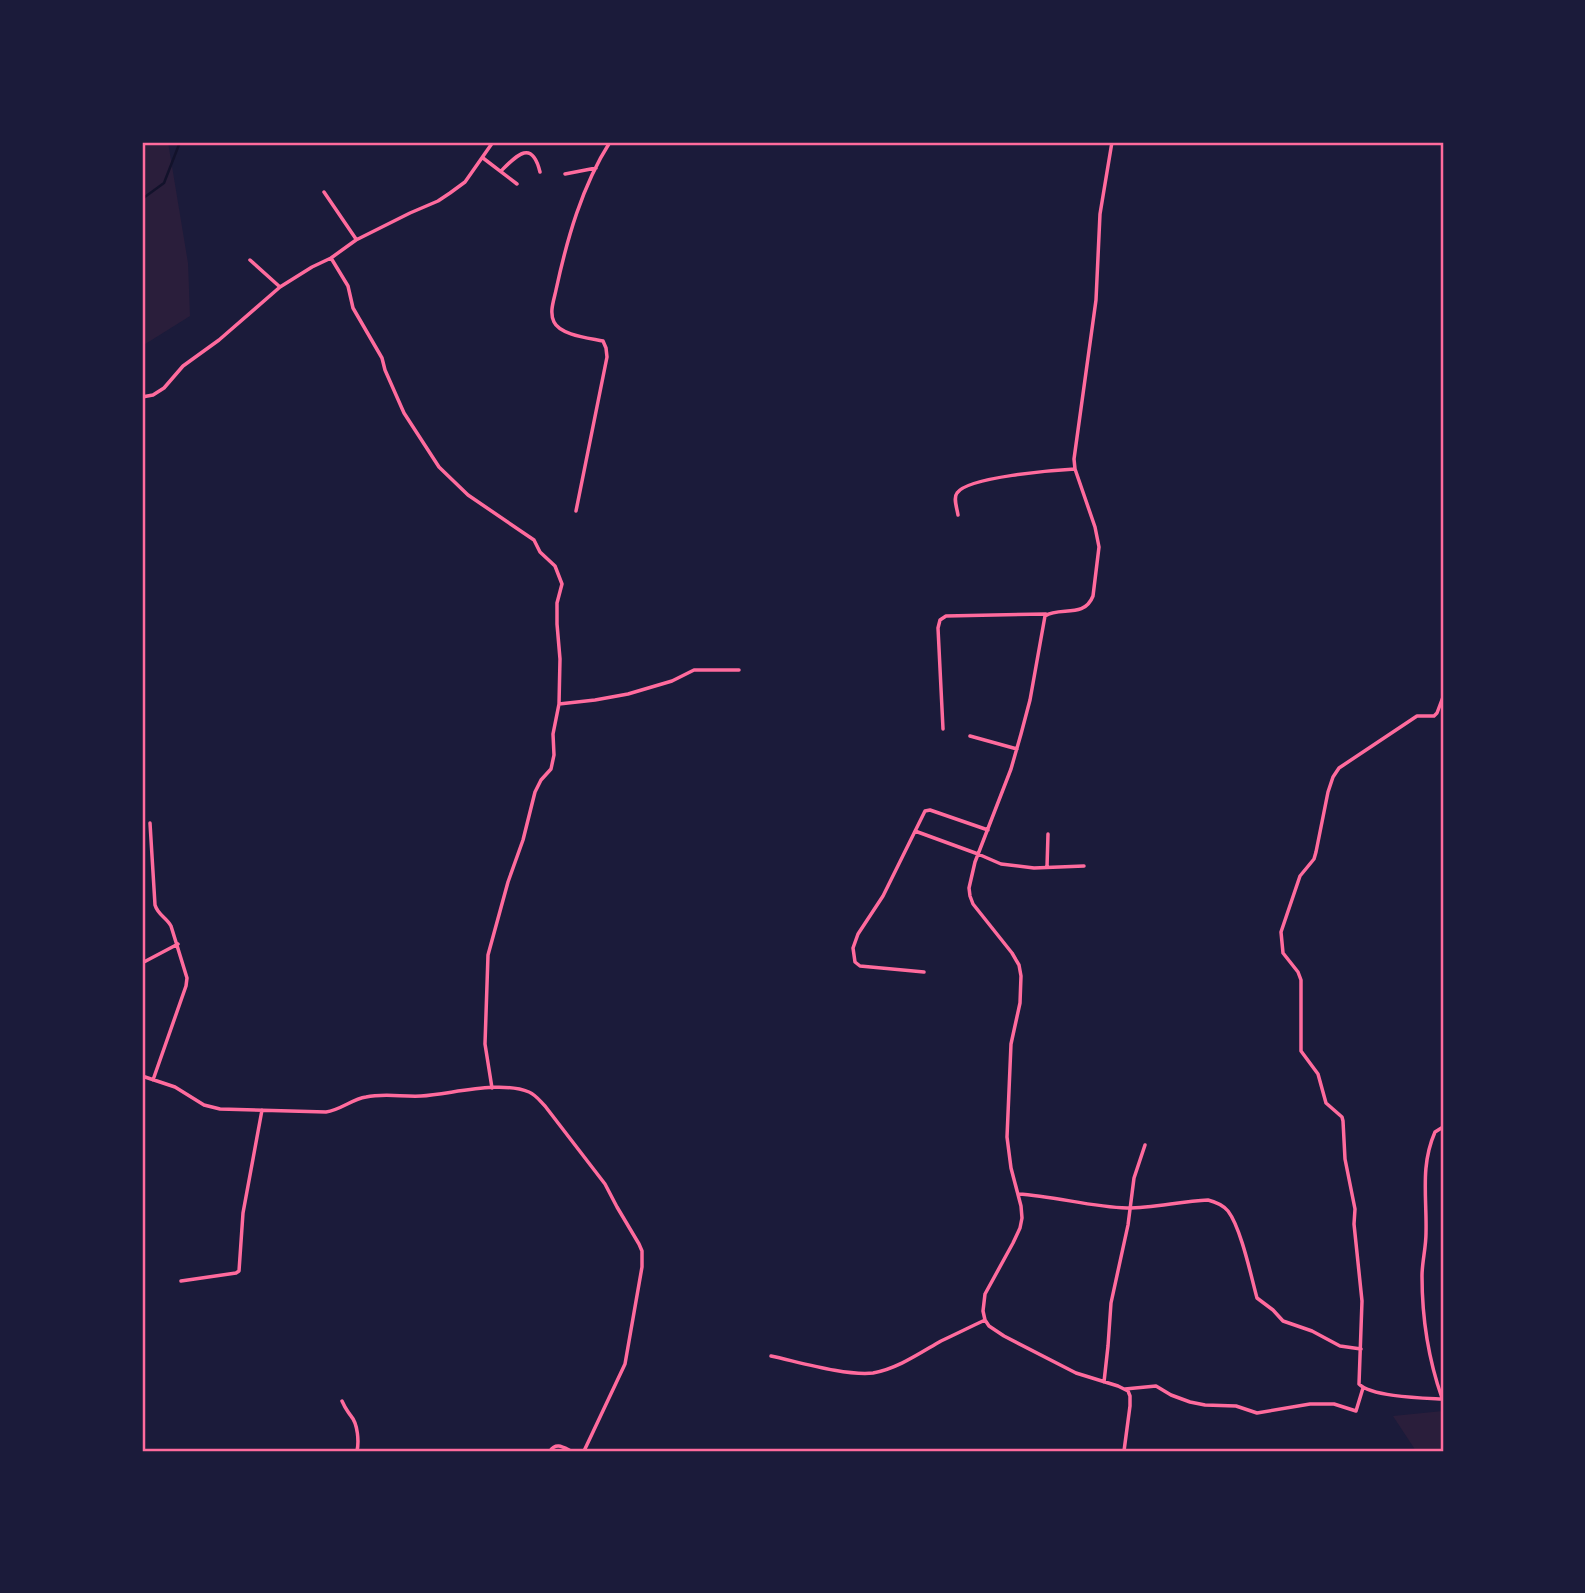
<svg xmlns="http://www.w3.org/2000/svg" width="1585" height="1593" font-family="Helvetica,sans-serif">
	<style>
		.green { fill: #2a1e3b }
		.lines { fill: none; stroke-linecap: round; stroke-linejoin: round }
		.stream { stroke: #12122b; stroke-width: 2.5 }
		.minor { stroke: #ff6b9d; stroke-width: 3.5 }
		.neatline { fill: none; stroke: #ff6b9d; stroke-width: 2.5 }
	</style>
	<rect width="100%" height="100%" fill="#1b1b3a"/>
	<path class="green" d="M142,142h26l20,121 2,53 -48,30z
		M1443,1411v40h-27l-23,-35z"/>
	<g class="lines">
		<path class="stream" d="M142,199l22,-16 16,-41"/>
		<path class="minor" d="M1112,142l-12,72 -4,86 -22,159 1,10 20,58 4,20 -6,49c-9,23 -33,10 -48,20l-15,84 -9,34 -10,35 -36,93 -6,26 1,8 3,8 39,49 7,12 2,11 -1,27 -9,41 -4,93 4,31 10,38 1,12 -2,10 -7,15 -28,51 -2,17 2,9 4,6 15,10 72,37 42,13 10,5 2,5v10l-6,45
			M483,158l34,26
			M501,171c16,-16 31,-32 39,1
			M565,174l31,-6
			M324,192l32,47
			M331,258l17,28 5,22 29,50 3,12 19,43 35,54 29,28 66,45 6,12 15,14 7,18 -5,19v21l3,35 -1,45 -6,30 1,21 -3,14 -10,11 -6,12 -12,48 -15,42 -20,73 -3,89 7,44
			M250,260l30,27
			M142,397l11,-2 11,-7 19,-22 36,-26 61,-53 32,-20 19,-9 25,-18 54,-27 28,-12 12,-8 15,-11 28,-40
			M576,511l31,-154 -1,-9 -3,-7c-14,-3 -43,-6 -49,-19 -5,-10 0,-22 2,-32 11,-51 26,-104 54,-148
			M958,515c-1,-7 -5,-17 -1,-22 10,-16 98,-23 118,-24
			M559,704l36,-4 33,-6 44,-13 22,-11h45
			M943,729l-5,-101 2,-8 6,-4 100,-2
			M970,736l47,13
			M150,823l5,82c3,10 11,12 16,21l16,52 -1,8 -33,94
			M915,831l63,23 23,10 33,4 50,-2
			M1047,867l1,-33
			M142,963l36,-19
			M924,972l-64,-6 -5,-4 -2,-14 5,-14 25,-38 42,-85 5,-1 58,20
			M142,1076l33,11 29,18 16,4 106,3c15,-2 26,-13 40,-15 18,-4 37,0 55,-1 31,-2 79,-16 108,-4 7,3 11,9 16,14l60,78 12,23 22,37 3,7v16l-17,97 -41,87
			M1018,1194c37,2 72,13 109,14 27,0 54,-7 81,-8 8,2 15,5 20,11 13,17 23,65 29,87l16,12 10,11 29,10 28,15 21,3
			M181,1281l55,-8 3,-2 4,-58 19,-103
			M771,1356c28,6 75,20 102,17 24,-4 47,-20 68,-32 15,-7 29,-14 44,-21
			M1104,1382l4,-36 3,-43 17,-78 6,-47 11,-33
			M1125,1389l31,-3 15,9 19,7 15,3 31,1 21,7 53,-9h24l22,7 7,-23
			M1442,1398c-14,-40 -20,-80 -20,-122 0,-14 4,-28 4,-43 1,-35 -6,-67 9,-101l8,-5
			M1442,1399c-19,-1 -70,-2 -83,-15l3,-83 -8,-77 1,-15 -10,-50 -2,-38 -1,-4 -16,-14 -8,-29 -17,-23v-71l-3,-8 -15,-19 -2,-21 19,-56 14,-17 2,-7 12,-60 5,-15 6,-9 78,-52h17l3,-3 6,-16
			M342,1401c4,9 4,8 9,15 7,8 8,26 6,35
			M488,1451h15
			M550,1451c6,-9 13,-4 21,0"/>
	</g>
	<rect width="1585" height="1593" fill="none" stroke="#1b1b3a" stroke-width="287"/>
	<rect x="144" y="144" width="1298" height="1306" class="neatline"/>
</svg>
